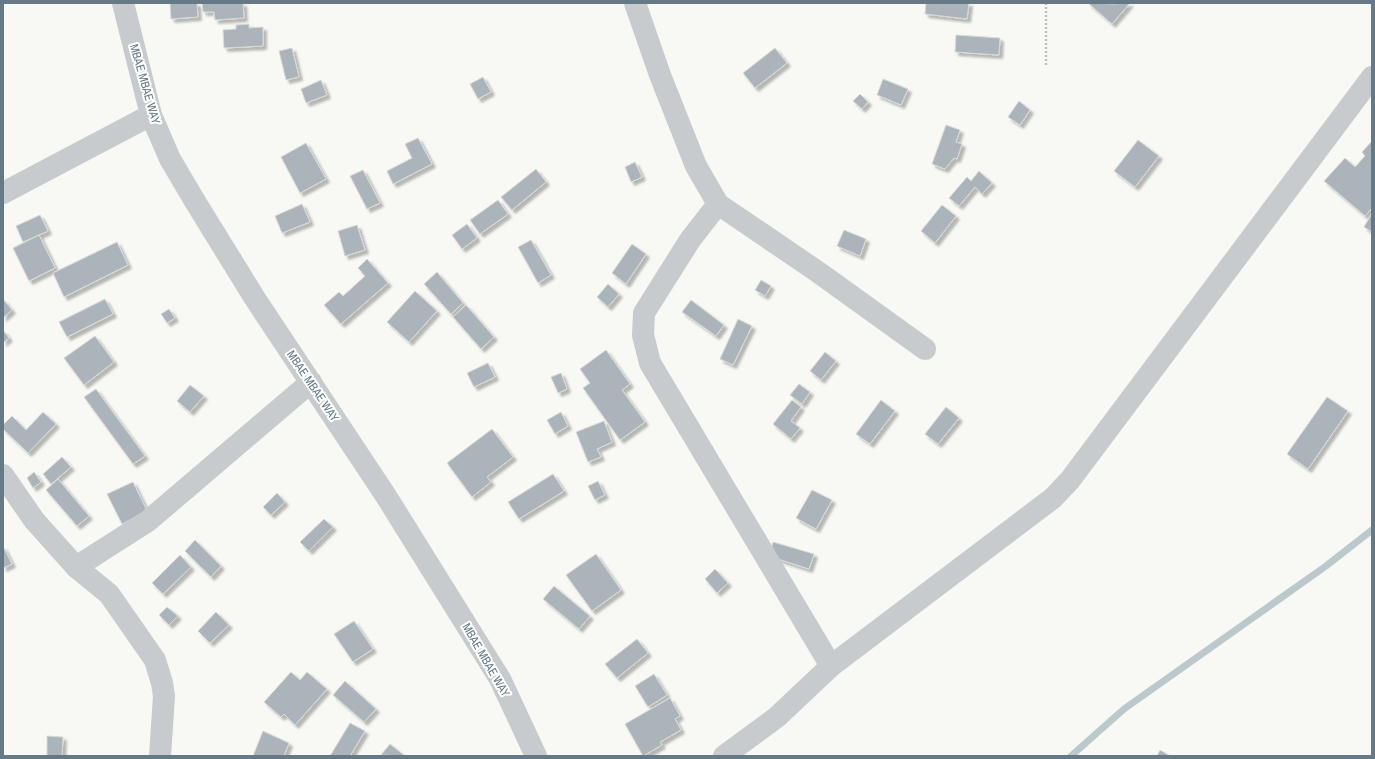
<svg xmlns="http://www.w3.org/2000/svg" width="1375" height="759" font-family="'Archivo Narrow',sans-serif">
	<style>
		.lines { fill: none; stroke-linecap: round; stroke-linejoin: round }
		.stream { stroke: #bcc9cc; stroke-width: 7 }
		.building { fill: #abb4ba; stroke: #d9d9d7; filter: url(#shadow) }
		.path { stroke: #bec1c3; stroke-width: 2.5; stroke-dasharray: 2 2; stroke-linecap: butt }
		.minor { stroke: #c7cbce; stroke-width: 22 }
		.labels { text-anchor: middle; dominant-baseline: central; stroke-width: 4; stroke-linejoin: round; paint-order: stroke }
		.street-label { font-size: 12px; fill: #657987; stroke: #fff }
	</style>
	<defs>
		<filter id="shadow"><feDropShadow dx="3.5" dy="3.5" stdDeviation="1" flood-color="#0004"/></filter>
	</defs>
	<rect width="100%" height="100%" fill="#f8f8f4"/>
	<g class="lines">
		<path class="stream" d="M1071,756l53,-47 202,-143 46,-36"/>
	</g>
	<path class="building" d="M170,3h27l1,14 -27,2z
		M202,3h41l1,15 -29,2 -1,-8h-11z
		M926,3h43l-2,16 -42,-5z
		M1088,3l26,1 16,-1 -18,21z
		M249,24v4l14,-1v19l-39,2 -1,-18 13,-1v-4z
		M956,35l44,3 -1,17 -44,-3z
		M292,48l7,29 -13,3 -7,-29z
		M775,48l12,15 -32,25 -12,-15z
		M483,77l8,15 -13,7 -8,-15z
		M883,79l25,10 -7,16 -24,-10z
		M321,80l6,15 -21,8 -5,-14z
		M860,94l8,8 -6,7 -9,-8z
		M1019,101l11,9 -10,15 -12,-8z
		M946,125l14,5 -4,12 6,2 -5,15 -3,-1 -9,11 -13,-5z
		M418,138l14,26 -39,20 -6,-13 25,-13 -7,-14z
		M1138,140l21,16 -24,31 -21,-16z
		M1372,141v67l-7,8 -41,-35 21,-23 10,9 10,-11 -3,-4z
		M306,143l20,36 -26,14 -19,-36z
		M635,162l7,15 -11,5 -6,-15z
		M536,169l10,13 -34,28 -11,-13z
		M363,170l17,33 -13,6 -17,-33z
		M979,171l13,12 -10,11 -7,-7 -16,19 -10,-8 18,-21 4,4z
		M498,200l10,14 -28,20 -10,-14z
		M302,204l8,18 -28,11 -7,-17z
		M942,205l14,11 -21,27 -14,-12z
		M1372,213v19l-8,-5z
		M40,215l8,16 -25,11 -7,-16z
		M467,224l10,14 -15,11 -10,-14z
		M357,225l8,25 -20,6 -7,-25z
		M844,230l22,9 -6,17 -23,-10z
		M39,235l16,33 -26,13 -16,-33z
		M531,240l20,35 -13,8 -20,-36z
		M117,242l11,23 -64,32 -11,-24z
		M632,244l14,10 -20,30 -14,-11z
		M367,259l21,24 -47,41 -17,-19 15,-13 4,4 22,-20 -7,-8z
		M437,272l26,31 -12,11 -27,-30z
		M761,280l10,6 -6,10 -10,-6z
		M608,284l11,10 -11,13 -11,-10z
		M415,291l22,20 -28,31 -22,-20z
		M3,299l9,11 -9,8z
		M105,299l8,15 -46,23 -8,-15z
		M691,300l33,25 -8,11 -34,-24z
		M466,305l28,32 -13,12 -28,-32z
		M169,309l6,9 -8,5 -6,-9z
		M738,319l14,7 -19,39 -13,-6z
		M3,330l6,8 -6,5z
		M95,336l19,26 -30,23 -20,-27z
		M606,350l24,34 -8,6 23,32 -25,18 -37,-52 7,-5 -10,-14z
		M825,352l11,9 -15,19 -11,-9z
		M488,363l7,14 -21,10 -7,-14z
		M561,373l6,16 -9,4 -7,-16z
		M799,384l11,8 -8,12 -12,-9z
		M190,385l14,11 -14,16 -13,-11z
		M96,389l49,67 -12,8 -49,-67z
		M1327,397l21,14 -40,58 -21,-15z
		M792,400l9,7 -10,14 9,7 -9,11 -18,-15z
		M881,400l14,11 -25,33 -14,-10z
		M946,407l13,11 -21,26 -13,-10z
		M43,412l13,12 -28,29 -25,-24v-4l9,-9 14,14z
		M561,412l7,14 -13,8 -8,-14z
		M604,421l8,21 -15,7 4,8 -13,5 -12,-30z
		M492,429l21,28 -26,20 4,5 -19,15 -25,-34z
		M62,457l9,10 -20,17 -8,-10z
		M34,472l7,10 -8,6 -6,-10z
		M553,474l11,17 -45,28 -11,-17z
		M58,479l31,37 -12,10 -31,-36z
		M598,481l7,14 -10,5 -7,-14z
		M133,482l14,29 -25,13 -15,-30z
		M812,490l20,10 -16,29 -20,-11z
		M277,493l8,9 -14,13 -8,-8z
		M324,519l9,8 -24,24 -9,-9z
		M195,540l26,26 -10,11 -26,-26z
		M773,542l41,12 -5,15 -40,-13z
		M3,546l9,18 -9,4z
		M596,554l25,36 -29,21 -26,-36z
		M180,555l11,12 -28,27 -11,-11z
		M715,569l13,14 -11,10 -12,-14z
		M554,586l36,30 -11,13 -36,-30z
		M167,607l11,9 -9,9 -10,-10z
		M216,612l13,13 -19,18 -12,-12z
		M354,621l19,28 -20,13 -19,-28z
		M637,639l11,14 -31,25 -12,-14z
		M291,672l9,8 7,-8 20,17 -32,36 -11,-11 -3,3 -17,-15z
		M654,674l13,21 -19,12 -13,-21z
		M345,681l31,28 -12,13 -31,-27z
		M670,698l10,18 -5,3 6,11 -21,12 2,3 -19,11 -18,-32z
		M350,723l15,8 -15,25h-20z
		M263,731l26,12 -5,13h-31z
		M47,736l16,1 -1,19h-15z
		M390,744l15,12 -24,-1z
		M1160,750l10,6h-13z"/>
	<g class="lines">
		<path class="path" d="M1046,3v64"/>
		<path class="minor" d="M123,3l28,112 19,44 26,44 58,94 132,199 114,183 36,77
			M635,3l25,72 36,91 22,38 -28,36 -46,73 -1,22 7,28 181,303
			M3,193l148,-78
			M718,204l100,68 107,77
			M3,475l31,45 42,47 33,27 46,66 7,23 2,13 -4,60
			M76,567l72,-46 163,-139
			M724,756l53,-39 54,-51 222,-168 17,-18 302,-403"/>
	</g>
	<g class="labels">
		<g class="street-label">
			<text transform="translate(145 84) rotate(74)">MBAE MBAE WAY</text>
			<text transform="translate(313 386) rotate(56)">MBAE MBAE WAY</text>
			<text transform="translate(486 660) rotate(60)">MBAE MBAE WAY</text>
		</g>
	</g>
	<rect width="1375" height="759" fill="none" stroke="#657987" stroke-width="8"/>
</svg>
